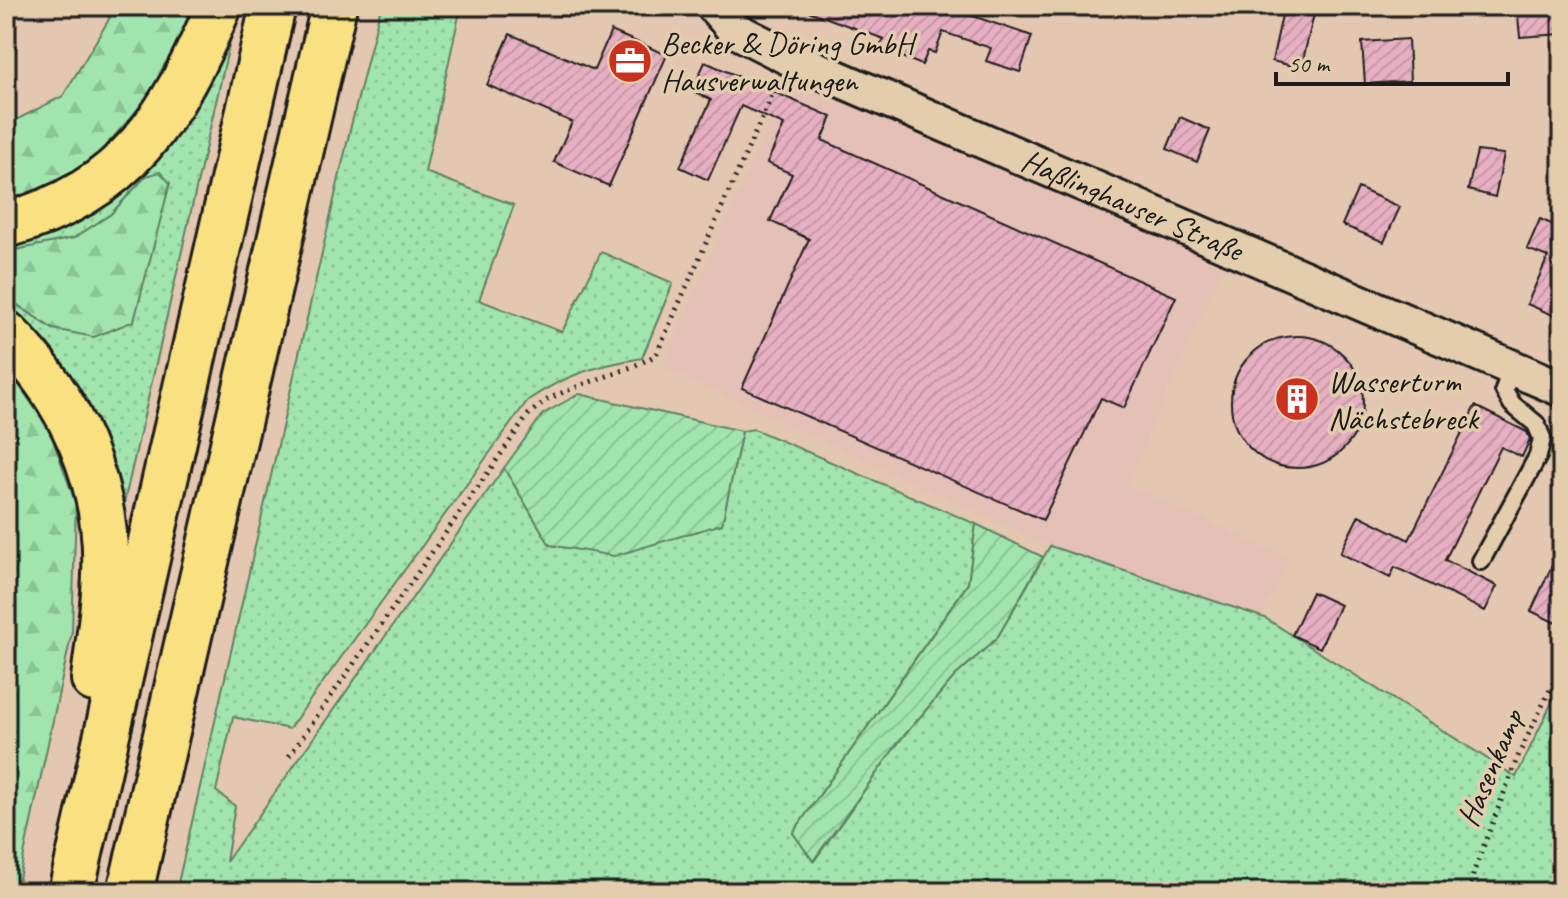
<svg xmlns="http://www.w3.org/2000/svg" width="1568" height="898" font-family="Caveat,sans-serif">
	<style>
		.built { fill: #e5c0b6 }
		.grass { fill: url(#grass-dots); stroke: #5e8065; stroke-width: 2 }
		.forest { fill: url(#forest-firs); stroke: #5e8065; stroke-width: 2 }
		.garden { fill: url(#garden-furrows); stroke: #5e8065; stroke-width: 2 }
		.building { fill: url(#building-hatch); stroke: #1c1c1c; stroke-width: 2 }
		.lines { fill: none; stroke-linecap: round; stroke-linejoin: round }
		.service-casing { stroke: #1c1c1c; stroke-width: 22 }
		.minor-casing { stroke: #1c1c1c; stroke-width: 40 }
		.motorway-casing { stroke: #1c1c1c; stroke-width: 50 }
		.path { stroke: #1c1c1c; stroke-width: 5; stroke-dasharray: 2 6; stroke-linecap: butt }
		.service { stroke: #e3cdad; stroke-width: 16 }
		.minor { stroke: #e3cdad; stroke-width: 34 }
		.motorway { stroke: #f9e181; stroke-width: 44 }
		.labels { text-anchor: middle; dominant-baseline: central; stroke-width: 7; stroke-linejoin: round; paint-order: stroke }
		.poi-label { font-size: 32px; fill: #1c1c1c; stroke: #e3cdad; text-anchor: start }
		.street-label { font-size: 32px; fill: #1c1c1c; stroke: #e3cdad }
	</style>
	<defs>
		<pattern id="grass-dots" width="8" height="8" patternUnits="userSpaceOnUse" patternTransform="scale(2)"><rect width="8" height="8" fill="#a1e4ae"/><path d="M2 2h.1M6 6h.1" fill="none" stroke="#8ac395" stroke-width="1.8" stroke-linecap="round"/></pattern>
		<pattern id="forest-firs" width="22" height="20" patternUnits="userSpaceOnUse" patternTransform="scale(2)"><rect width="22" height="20" fill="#a1e4ae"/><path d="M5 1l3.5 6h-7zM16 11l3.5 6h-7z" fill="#8ac395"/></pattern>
		<pattern id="garden-furrows" width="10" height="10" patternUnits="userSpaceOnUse" patternTransform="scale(2)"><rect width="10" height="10" fill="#a1e4ae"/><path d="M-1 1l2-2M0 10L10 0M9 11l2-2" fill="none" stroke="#8ac395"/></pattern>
		<pattern id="building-hatch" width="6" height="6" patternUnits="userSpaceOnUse" patternTransform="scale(2)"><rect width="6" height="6" fill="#e7afc2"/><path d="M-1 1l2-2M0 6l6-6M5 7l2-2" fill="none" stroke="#c696a6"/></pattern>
	</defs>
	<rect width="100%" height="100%" fill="#e4c7b1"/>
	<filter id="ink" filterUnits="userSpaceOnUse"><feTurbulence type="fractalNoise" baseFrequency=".0125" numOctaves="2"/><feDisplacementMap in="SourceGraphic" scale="16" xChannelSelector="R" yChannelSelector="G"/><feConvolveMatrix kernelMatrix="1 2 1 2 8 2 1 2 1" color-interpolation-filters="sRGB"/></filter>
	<g filter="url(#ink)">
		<path class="built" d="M789,78l436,183 -99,224 163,73 -25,51 1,9 -215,-72 -387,-179z"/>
		<path class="grass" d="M238,6l-116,506 -116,-194v-21l47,32 93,-153 -35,38 -38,25 -67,13v-14l52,-14z
			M381,6h80l-36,166 89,33 -35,95 83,32 39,-80 72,31 -31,75c-46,8 -75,16 -114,42l-239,329 -56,-12 -17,74 19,15 -9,56 278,-394 46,77 172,-21 20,-93 12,-2 222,95 -8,59 -175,250 21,28 87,-122 53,-62 43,-39 53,-92 215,72 251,159 40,-83 6,4v194h-1386l174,-762z"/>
		<path class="forest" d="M114,6h83l-6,15 -42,76 -63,71 -51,26 -29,7v-76l57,-29 45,-75z
			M160,172l10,11 -36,138 -40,16 -41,-8 -47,-32v-45l68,-14 37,-24 35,-38z
			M6,366l43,63 27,75 -4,128 -56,260h-10z"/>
		<path class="garden" d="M579,394l163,37 -20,93 -108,32 -64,-11 -46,-77 39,-54z
			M976,524l67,33 -46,81 -43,39 -53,62 -88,122 -20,-28 175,-249z"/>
		<path class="building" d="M803,6h150l-1,3 80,27 -12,36 -34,-11 5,-13 -48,-16 -8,21 -7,-2 -6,14 -43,-17 5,-9 -81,-30z
			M1284,6h32l-15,62 -29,-7z
			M1517,6h42v2h3v26l-42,3z
			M611,31l56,24 -58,131 -55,-24 18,-40 -85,-37 23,-51 84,36z
			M1408,39l2,42 -45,3 -3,-42z
			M705,62l127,55 -10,23 354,157 -52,111 -23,-10 -58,122 -301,-132 67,-149 -39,-18 22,-47 -25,-11 17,-38 -43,-19 -33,74 -28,-13 31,-67 -19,-9z
			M1180,117l30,13 -13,32 -30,-13z
			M1477,151l27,3 -9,43 -27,-7z
			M1358,188l42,19 -16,35 -42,-17z
			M1540,219l20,9 2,-3v94l-35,-15 21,-47 -21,-8z
			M1231 402a66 66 0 1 1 132 0a66 66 0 1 1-132 0Z
			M1475,406l52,26 3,7 -8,18 -21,-10 -56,113 52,26 -12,25 -90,-44 -5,11 -50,-25 19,-38 50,25z
			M1562,544v82l-31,-15z
			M1312,592l28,13 -20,43 -28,-13z"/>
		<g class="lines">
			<g class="service-casing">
				<path id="service" d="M1481,561l57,-105 4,-18 -6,-14 -24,-20 -8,-14 7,-21"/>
			</g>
			<g class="minor-casing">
				<g id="minor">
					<path id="s1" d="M714,6l21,24 53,27 774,332"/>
				</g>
			</g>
			<g class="motorway-casing">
				<path id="motorway" d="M6,225c121,-32 167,-110 213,-219
					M6,334c65,64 103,149 99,241 -1,35 -7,69 -11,104
					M71,892l202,-886
					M130,892l204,-886"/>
			</g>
			<path class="path" d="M289,756l240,-342c6,-5 13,-11 20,-15 35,-18 74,-25 107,-44l121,-271
				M1469,892l5,-21 45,-117 43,-89"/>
			<use href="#service" class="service"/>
			<use href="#minor" class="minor"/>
			<use href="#motorway" class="motorway"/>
		</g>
	</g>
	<defs>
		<g id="office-disc" transform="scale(2.3)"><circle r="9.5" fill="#c8321e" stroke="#e3cdad"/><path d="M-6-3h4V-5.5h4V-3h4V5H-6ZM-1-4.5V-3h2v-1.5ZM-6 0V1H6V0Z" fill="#fff"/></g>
		<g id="building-disc" transform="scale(2.3)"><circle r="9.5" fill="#c8321e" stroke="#e3cdad"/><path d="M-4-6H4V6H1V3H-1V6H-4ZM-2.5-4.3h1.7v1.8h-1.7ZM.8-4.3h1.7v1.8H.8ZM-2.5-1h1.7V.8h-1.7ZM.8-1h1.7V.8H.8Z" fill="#fff"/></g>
	</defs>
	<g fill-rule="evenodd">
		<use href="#office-disc" x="630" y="61"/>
		<use href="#building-disc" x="1297" y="399"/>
	</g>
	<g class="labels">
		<g class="poi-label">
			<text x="661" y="43">Becker &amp; Döring GmbH<tspan x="661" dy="37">Hausverwaltungen</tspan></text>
			<text x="1328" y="381">Wasserturm<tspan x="1328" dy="37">Nächstebreck</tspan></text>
		</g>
		<g class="street-label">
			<text stroke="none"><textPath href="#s1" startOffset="466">Haßlinghauser Straße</textPath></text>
			<text transform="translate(1490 768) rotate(-67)">Hasenkamp</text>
		</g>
	</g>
	<rect width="1568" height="898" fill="none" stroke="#e3cdad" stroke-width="32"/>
	<rect x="16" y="16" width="1536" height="866" fill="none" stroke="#1c1c1c" stroke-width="3" filter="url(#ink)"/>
	<path d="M1276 72v12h232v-12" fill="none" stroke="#1c1c1c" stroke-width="4"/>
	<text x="1288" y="72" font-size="24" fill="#1c1c1c" stroke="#e3cdad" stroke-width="6" paint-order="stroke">50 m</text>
</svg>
